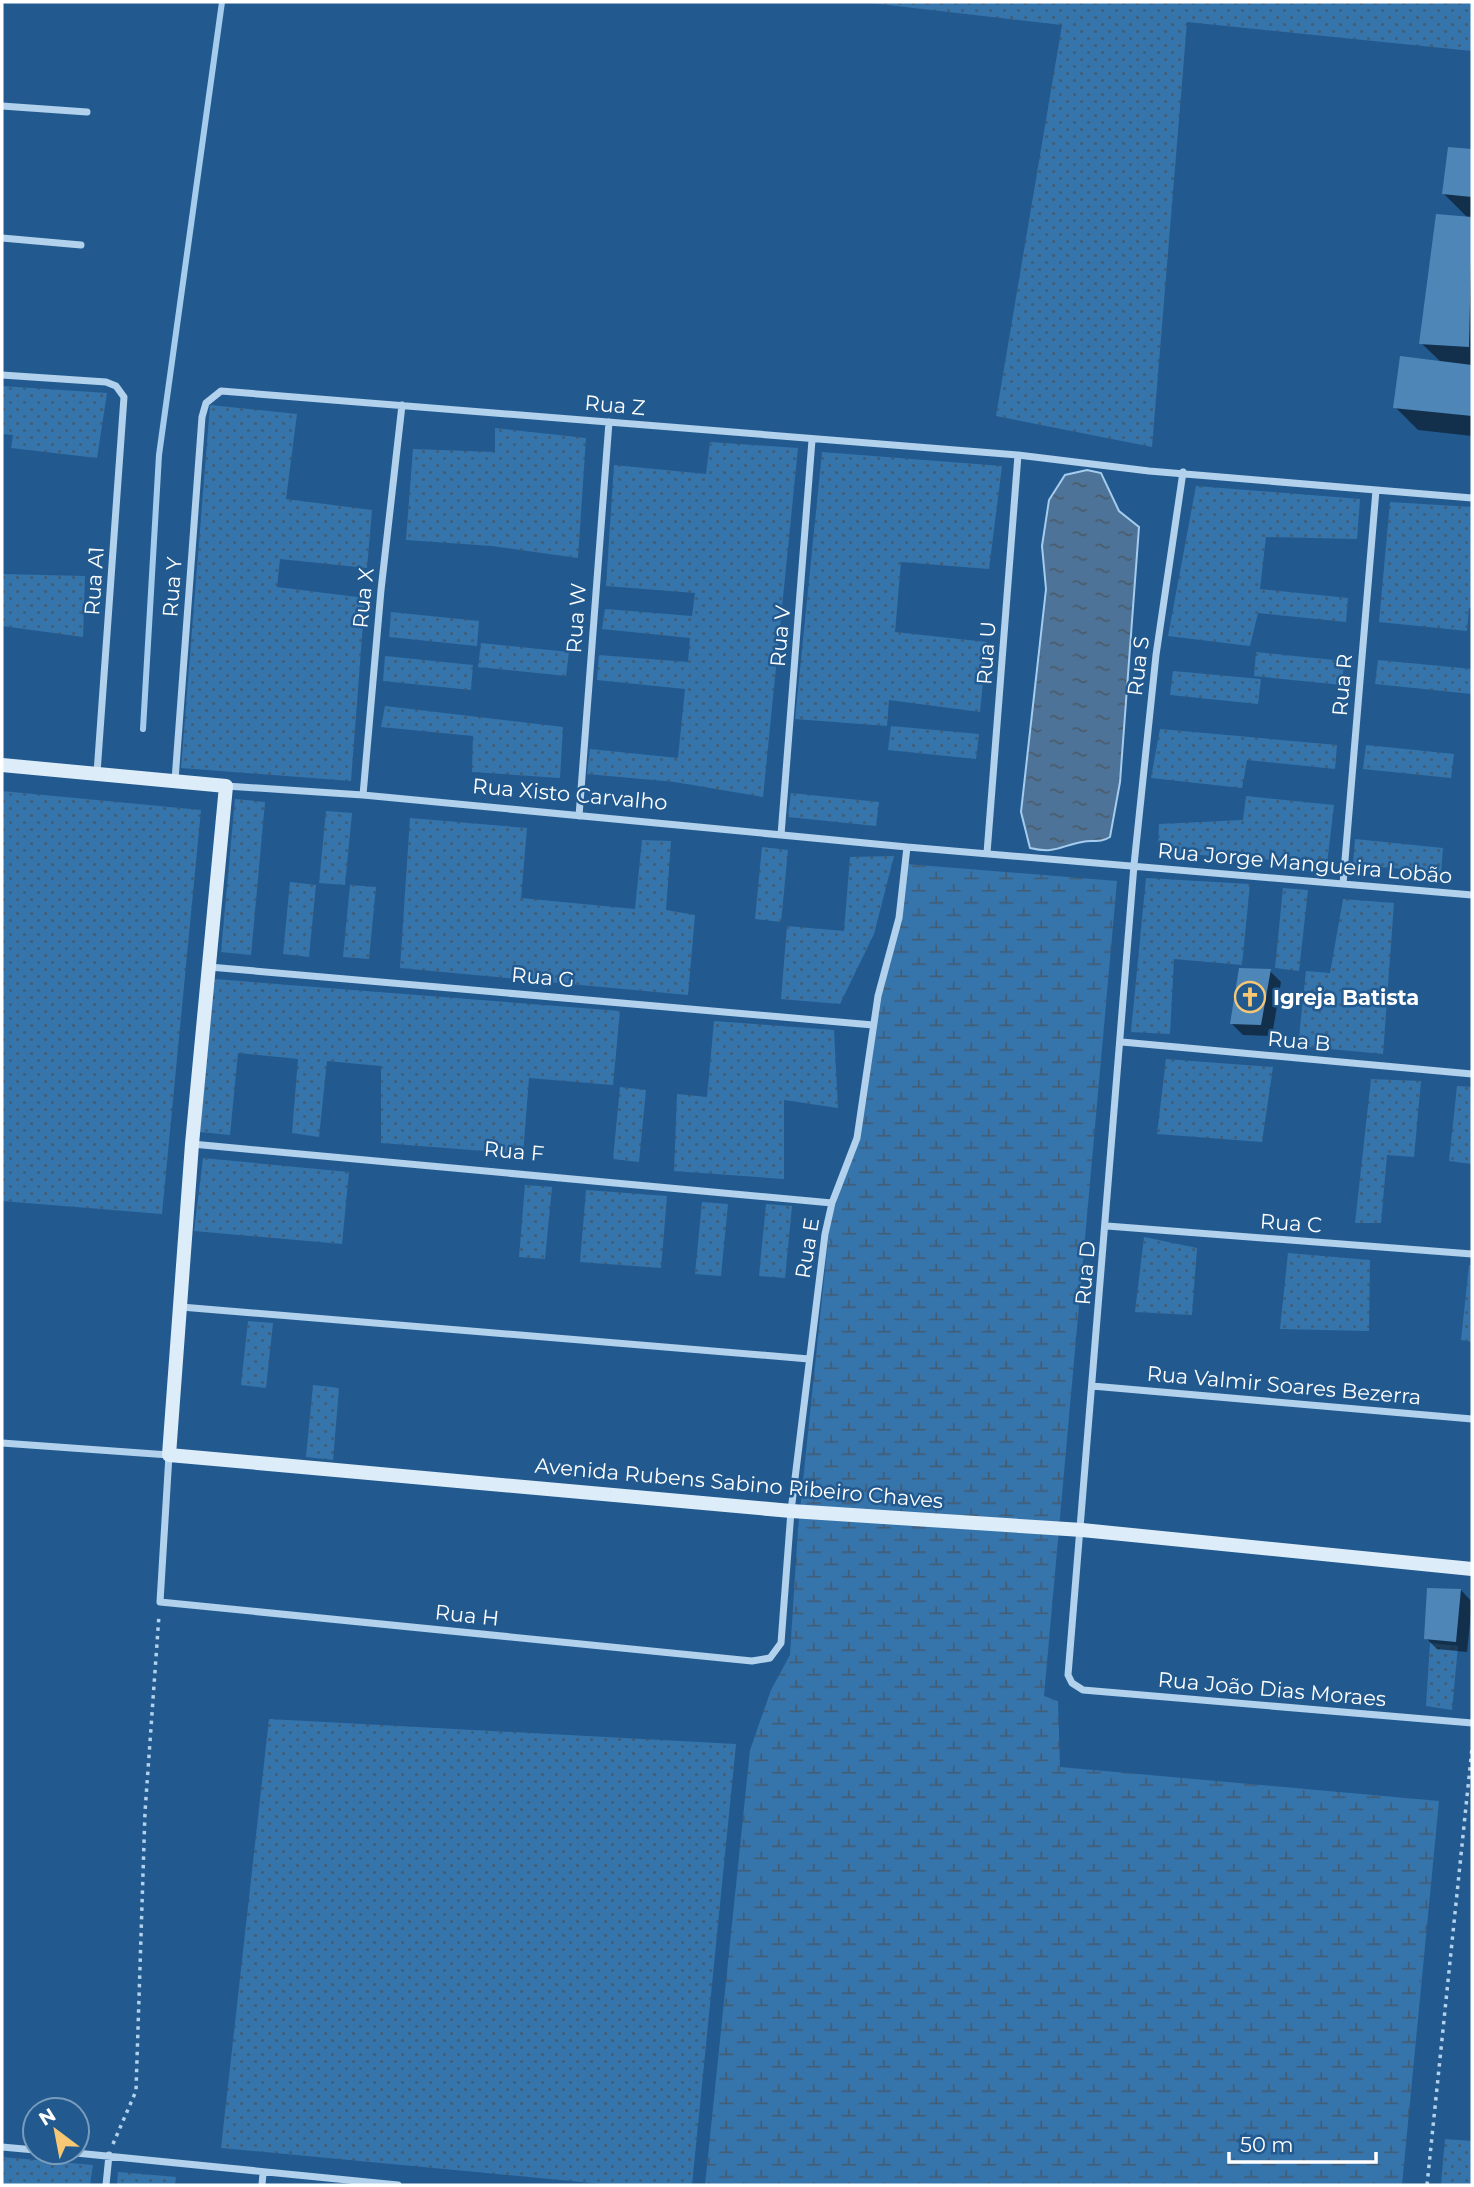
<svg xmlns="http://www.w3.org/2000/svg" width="1474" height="2187" font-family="Montserrat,sans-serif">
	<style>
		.grass { fill: url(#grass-dots) }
		.wetland { fill: url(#wetland-marsh) }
		.water { fill: url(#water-ripples); stroke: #a5cced; stroke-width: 2 }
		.shadow { fill: #0007 }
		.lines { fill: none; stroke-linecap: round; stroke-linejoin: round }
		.stream { stroke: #a5cced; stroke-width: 6 }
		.building { fill: #4f86b8 }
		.path { stroke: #b2d1ec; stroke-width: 3.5; stroke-dasharray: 3.5 5; stroke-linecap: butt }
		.street { stroke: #b2d1ec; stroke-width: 7 }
		.secondary { stroke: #ddecf9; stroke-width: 14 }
		.labels { text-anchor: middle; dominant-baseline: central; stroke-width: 5; stroke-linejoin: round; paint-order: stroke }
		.street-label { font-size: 21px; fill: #fff; stroke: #225a8f }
		.poi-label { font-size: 21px; font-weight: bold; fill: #fff; stroke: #225a8f; text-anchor: start }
	</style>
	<defs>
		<pattern id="grass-dots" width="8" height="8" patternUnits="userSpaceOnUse" patternTransform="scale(1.75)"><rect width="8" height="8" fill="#3674ac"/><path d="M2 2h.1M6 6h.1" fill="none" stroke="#425e77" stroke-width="1.8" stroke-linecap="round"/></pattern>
		<pattern id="wetland-marsh" width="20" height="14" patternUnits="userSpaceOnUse" patternTransform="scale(1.75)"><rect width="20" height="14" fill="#3674ac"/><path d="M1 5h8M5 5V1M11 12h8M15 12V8" fill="none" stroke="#425e77"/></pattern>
		<pattern id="water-ripples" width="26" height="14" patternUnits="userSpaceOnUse" patternTransform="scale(1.75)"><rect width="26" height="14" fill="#4d7399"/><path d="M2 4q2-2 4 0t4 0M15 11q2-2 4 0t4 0" fill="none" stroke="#4c5c6b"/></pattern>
	</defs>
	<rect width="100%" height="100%" fill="#225a8f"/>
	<path class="grass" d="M862,2h610v49l-285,-29 -35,425 -156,-31 66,-391z
		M2,386l105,7 -10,65 -86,-10 2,-13 -11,-1z
		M210,405l87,9 -11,85 86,11 -5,58 -87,-9 -3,28 88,11 -14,183 -170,-13z
		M495,428l91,10 -8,120 -86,-12 -86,-6 7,-91 82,3z
		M710,442l88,6 -35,349 -88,-15 -88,-8 3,-25 88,9 7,-69 -88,-9 2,-25 89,7 2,-24 -88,-9 3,-20 87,7 3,-23 -89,-7 8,-121 92,9z
		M822,452l180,14 -13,103 -88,-7 -6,70 92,10 -7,70 -91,-12 -2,26 -92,-7z
		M1196,486l164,13 -3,40 -91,-2 -6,52 88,9 -2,24 -88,-9 -8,33 -82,-10z
		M1390,502l82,5v101h-3l-2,23 -88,-9z
		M2,574l83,2 -2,61 -81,-11z
		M391,612l88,9 -2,25 -88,-9z
		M481,643l88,9 -3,24 -88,-9z
		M1256,652l88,9 -2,24 -88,-9z
		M385,656l88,9 -2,25 -88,-9z
		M1378,660l94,9v25l-97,-10z
		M1173,671l88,8 -3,25 -88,-9z
		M385,706l178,21 -3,51 -88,-6 1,-36 -92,-9z
		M891,726l88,8 -3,25 -88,-9z
		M1160,729l177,16 -2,24 -88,-9 -5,28 -91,-10z
		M1366,745l88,9 -3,24 -88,-9z
		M2,791l199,19 -39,404 -160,-13z
		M791,793l88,9 -3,24 -88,-9z
		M1246,796l88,9 -7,59 -169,-12 1,-28 84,-4z
		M235,799l30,3 -14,153 -30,-3z
		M326,811l26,2 -7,72 -26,-2z
		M410,818l117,10 -6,70 114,11 7,-69 29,1 -5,69 29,5 -7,80 -288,-27z
		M1355,839l88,9 -2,25 -88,-9z
		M762,847l26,3 -7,72 -26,-3z
		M894,856l-20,78 -34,70 -59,-5 6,-73 57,5 6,-74z
		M1146,878l104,6 -8,81 -68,-6 -4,75 -39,-2z
		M290,882l26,3 -7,72 -26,-3z
		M350,885l26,2 -7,72 -26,-2z
		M1283,888l25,2 -9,81 -24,-3z
		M1343,899l51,4 -11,151 -85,-8 8,-75 24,2z
		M214,979l406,32 -7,74 -84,-7 -6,76 -142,-11v-77l-54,-5 -8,76 -27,-4 6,-74 -60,-6 -8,82 -30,-3z
		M714,1021l120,9 4,78 -54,-8v79l-110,-8 3,-77 30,3z
		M1166,1059l107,8 -11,75 -105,-8z
		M1371,1079l50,2 -7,76 -27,-2 -6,68h-26z
		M1457,1086l15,1v77l-23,-3z
		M620,1087l26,3 -7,72 -26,-3z
		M203,1158l146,14 -7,72 -148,-13z
		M525,1185l27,2 -7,72 -26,-2z
		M586,1190l81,6 -6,72 -81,-6z
		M702,1202l26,2 -7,72 -26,-2z
		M766,1204l26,2 -7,72 -26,-2z
		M1144,1237l53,11 -5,67 -57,-3z
		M1288,1253l82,7 -1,71 -89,-2z
		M1469,1265h3v77l-11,-2z
		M248,1321l25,2 -7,65 -25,-3z
		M313,1385l26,3 -6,72 -27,-3z
		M1430,1643l28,3 -6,64 -26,-4z
		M269,1719l467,25 -44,441h-79l-392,-37z
		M1445,2139l27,2v44h-31z
		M2,2157l91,8 -3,20h-88z
		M118,2172l58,5 -1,8h-58z"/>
	<path class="wetland" d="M906,864l211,17 -73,815 14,5 2,66 379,34 -37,384h-697l45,-435 21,-60 19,-35 8,-126 32,-307 27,-84 16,-113 20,-82z"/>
	<path class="water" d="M1087,470l14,3 18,38 20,16 -19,255 -10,55c-11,7 -17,2 -28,5 -22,4 -27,12 -52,6l-9,-36 25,-223 -4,-43 7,-46 16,-25z"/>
	<path class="shadow" d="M1450,149l22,1v286l-54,-6 -23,-23 46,-45 -20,-19 47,-125 -24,-24z
		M1270,971l11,11 -9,54 -29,-1 -11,-11z
		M1461,1590l11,12 -5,50 -30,-3 -11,-11z"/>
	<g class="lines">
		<path class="stream" d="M143,729l16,-274 63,-453"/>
	</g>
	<path class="building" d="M1448,147l24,2v48l-30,-3z
		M1436,214l36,3 -3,130 -50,-3z
		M1400,356l72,9v51l-79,-8z
		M1239,968l32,1 -10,56 -31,-1z
		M1427,1588l34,1 -5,53 -32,-3z"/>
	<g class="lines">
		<path class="path" d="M113,2144l23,-53 9,-279 14,-197
			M1427,2185l45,-437"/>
		<path class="street" d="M2,106l85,6
			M2,238l79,7
			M2,375l104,7 10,4 8,11 -27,376
			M1183,472l-27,183 -22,210 -66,810 4,8 11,7 389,33
			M175,780l27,-363 4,-14 15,-12 797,64 131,16 323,27
			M226,786l137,9 544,52 565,48
			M363,795l18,-205 21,-185
			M579,816l30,-394
			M781,835l31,-395
			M987,853l31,-398
			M1343,884l33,-394
			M209,967l664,58
			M1122,1042l350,32
			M192,1144l640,59
			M1107,1226l365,28
			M181,1307l628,52
			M1092,1386l380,33
			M2,1443l167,12 -9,147 592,59 18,-3 11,-15 10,-132 34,-277 7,-31 25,-65 21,-142 21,-78 8,-71
			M2,2147l33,3
			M66,2152l332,33
			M106,2185l3,-30
			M262,2185l1,-12"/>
		<path class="secondary" d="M2,765l224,21 -34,358 -23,311 622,56 291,19 390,39"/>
	</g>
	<defs>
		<g id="church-ring" transform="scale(1.575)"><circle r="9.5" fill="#225a8f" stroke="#f8c774" stroke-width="1.5"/><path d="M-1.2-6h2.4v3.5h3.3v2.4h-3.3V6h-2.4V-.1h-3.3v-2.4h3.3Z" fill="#f8c774"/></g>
	</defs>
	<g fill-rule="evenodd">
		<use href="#church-ring" x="1250" y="997"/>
	</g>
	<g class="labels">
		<g class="street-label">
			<text transform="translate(615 405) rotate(5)">Rua Z</text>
			<text transform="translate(94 581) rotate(-86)">Rua A1</text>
			<text transform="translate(172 587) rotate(-86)">Rua Y</text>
			<text transform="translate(363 598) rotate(-84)">Rua X</text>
			<text transform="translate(576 618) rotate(-86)">Rua W</text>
			<text transform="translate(780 636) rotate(-85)">Rua V</text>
			<text transform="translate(986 653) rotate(-86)">Rua U</text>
			<text transform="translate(1138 666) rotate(-83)">Rua S</text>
			<text transform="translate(1342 685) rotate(-85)">Rua R</text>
			<text transform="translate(570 794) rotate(5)">Rua Xisto Carvalho</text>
			<text transform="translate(1305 863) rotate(5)">Rua Jorge Mangueira Lobão</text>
			<text transform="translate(543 977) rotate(5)">Rua G</text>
			<text transform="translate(1299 1041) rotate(5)">Rua B</text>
			<text transform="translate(514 1151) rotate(5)">Rua F</text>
			<text transform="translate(1291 1223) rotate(4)">Rua C</text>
			<text transform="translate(807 1248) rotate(-81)">Rua E</text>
			<text transform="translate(1085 1273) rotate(-85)">Rua D</text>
			<text transform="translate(1284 1385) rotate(5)">Rua Valmir Soares Bezerra</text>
			<text transform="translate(739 1483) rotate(5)">Avenida Rubens Sabino Ribeiro Chaves</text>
			<text transform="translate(467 1615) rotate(6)">Rua H</text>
			<text transform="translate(1272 1689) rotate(5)">Rua João Dias Moraes</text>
		</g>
		<g class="poi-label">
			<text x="1273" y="997">Igreja Batista</text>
		</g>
	</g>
	<rect width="1474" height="2187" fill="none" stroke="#ffffff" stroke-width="7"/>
	<g transform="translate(56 2131) rotate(328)"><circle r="33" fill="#225a8f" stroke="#7a9cbc" stroke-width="2"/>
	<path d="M0-5L12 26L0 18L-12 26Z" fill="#f8c774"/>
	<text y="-10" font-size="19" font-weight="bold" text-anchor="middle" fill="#ffffff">N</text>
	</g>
	<path d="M1229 2152v10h147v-10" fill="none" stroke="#ffffff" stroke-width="3.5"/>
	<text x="1240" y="2152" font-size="21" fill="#ffffff" stroke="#225a8f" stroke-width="5" paint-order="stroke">50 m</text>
</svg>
